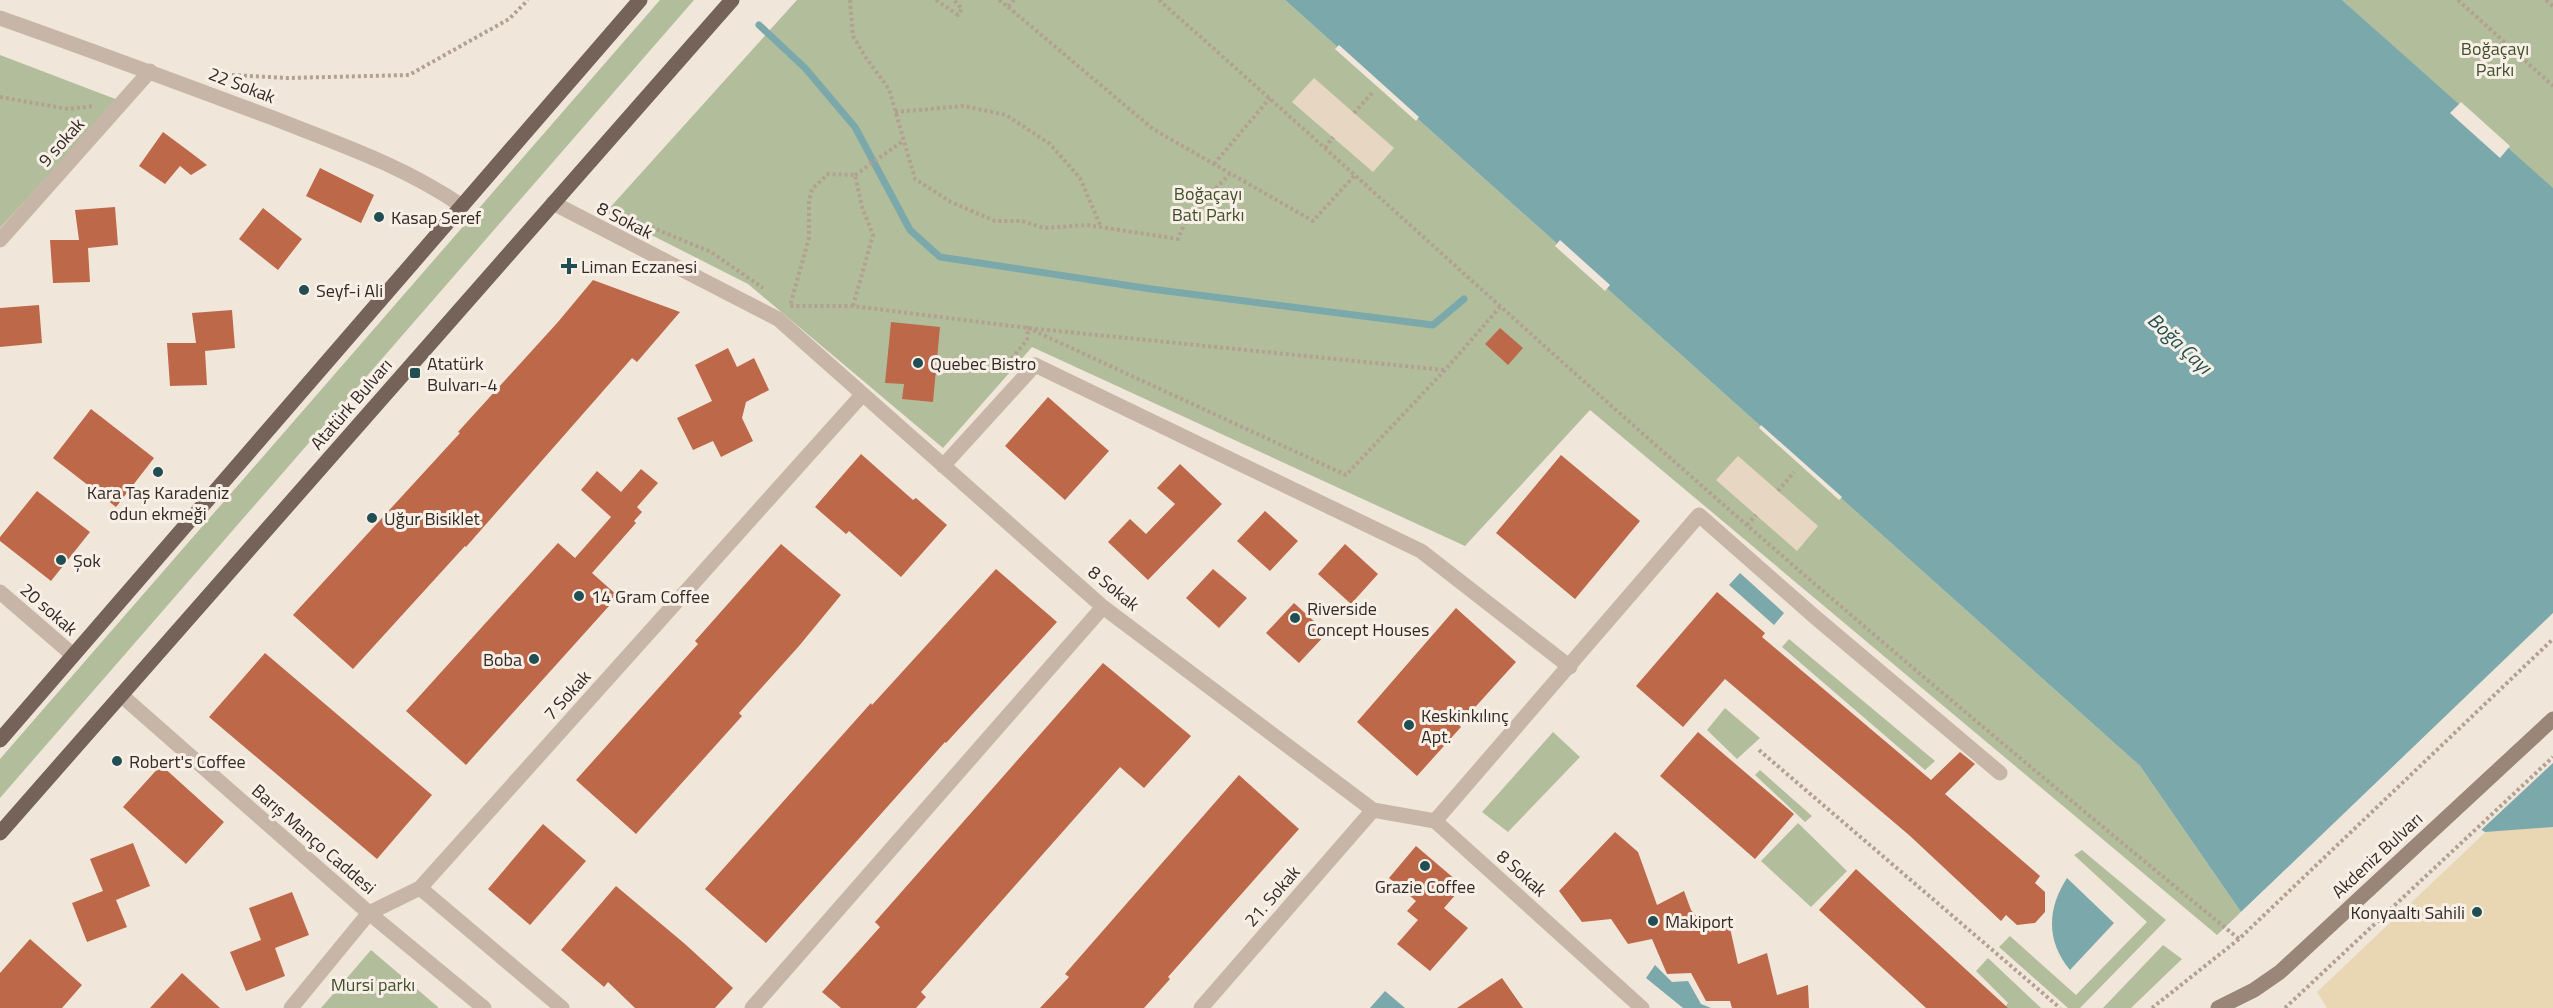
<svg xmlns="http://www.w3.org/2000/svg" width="2553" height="1008" font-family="'Titillium Web',sans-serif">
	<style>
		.green { fill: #b2be9b }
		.sand { fill: #e9d7b3 }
		.plaza { fill: #e7d7c2 }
		.water { fill: #7ba8ab }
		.pier { fill: #f0e6da }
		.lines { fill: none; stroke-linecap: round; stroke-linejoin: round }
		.stream { stroke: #7ba8ab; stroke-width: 7 }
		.building { fill: #be684a }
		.path { stroke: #b3a092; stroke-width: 4; stroke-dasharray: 3 3; stroke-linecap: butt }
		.minor { stroke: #c7b6a7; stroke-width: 15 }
		.tertiary { stroke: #c7b6a7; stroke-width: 15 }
		.secondary { stroke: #9a8579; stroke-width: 15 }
		.primary { stroke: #756359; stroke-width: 15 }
		.poi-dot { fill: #204e52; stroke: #f8f0e6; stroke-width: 2 }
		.labels { text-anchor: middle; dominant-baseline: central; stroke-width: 6; stroke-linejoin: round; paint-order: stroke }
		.park-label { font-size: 18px; fill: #43502d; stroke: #f8f0e6 }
		.street-label { font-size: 18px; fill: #342b27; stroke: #f8f0e6 }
		.poi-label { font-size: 18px; fill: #342b27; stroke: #f8f0e6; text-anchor: start }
		.water-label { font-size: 20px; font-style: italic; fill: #204e52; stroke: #f8f0e6 }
	</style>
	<rect width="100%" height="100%" fill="#f0e6da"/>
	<path class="green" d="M660,0h34l-694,798v-39z
		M797,0h488l855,766 101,146 -24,23 -627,-525 -125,136 -433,-199 -89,101 -195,-164 -142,-72z
		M2342,0h211v191z
		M0,55l118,45 -118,128z
		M1789,639l146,122 -10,9 -143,-123z
		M1725,708l35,30 -23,21 -30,-29z
		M1553,732l27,25 -72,75 -26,-20z
		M1760,770l52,46 -7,6 -50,-47z
		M1798,823l49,48 -36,36 -50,-46z
		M2082,850l84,70 -86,88h-12l-69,-61 11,-11 66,59 71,-73 -73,-67z
		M2163,945l19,14 -51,49h-28z
		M371,950l67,57v1h-117z
		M1988,958l53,50h-37l4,-5 -32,-32z"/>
	<path class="sand" d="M2553,768v240h-226l-10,-16z"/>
	<path class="plaza" d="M1314,78l80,70 -21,24 -81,-70z
		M1738,456l80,70 -21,25 -81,-71z"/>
	<path class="water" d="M1285,0h1057l211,188v639l-68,5 -96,-60 -148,140 -101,-146z
		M1740,573l44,40 -10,12 -45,-40z
		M2067,878l47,45 -44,47c-24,-29 -23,-61 -3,-92z
		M1655,965l17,17 16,-1 13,23 10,4h-28l-37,-30z
		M1385,991l20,17h-35z"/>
	<path class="pier" d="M1339,45l80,72 -3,4 -81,-72z
		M2461,102l49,44 -10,12 -50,-45z
		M1560,240l50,45 -5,6 -50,-45z
		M1761,425l81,72 -3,3 -80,-72z
		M2553,613v150l-74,69 -90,-56 -146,139 -4,-1z"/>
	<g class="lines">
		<path class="stream" d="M759,25l46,43 50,59 55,103 30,27 211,32 282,36 31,-26"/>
	</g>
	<path class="building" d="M163,132l27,20 17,13 -16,10 -11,-9 -15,18 -26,-18z
		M320,168l54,27 -13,28 -55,-27z
		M115,207l3,38 -30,3 2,34 -37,1 -3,-43h29l-4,-30z
		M263,208l39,31 -24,31 -39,-31z
		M593,280l87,32 -43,50 -5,-4 -166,189 -1,-1 -112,123 -60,-54 167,-182 -2,-1 100,-110z
		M39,305l3,38 -42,4v-39z
		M232,310l3,38 -30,3 2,34 -37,1 -3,-43h29l-4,-30z
		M891,322l49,5 -7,75 -31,-3 2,-15 -19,-1z
		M1500,328l23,20 -15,17 -23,-21z
		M728,348l9,19 17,-9 15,32 -23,12 -4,16 11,23 -32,16 -8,-16 -20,9 -16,-32 35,-17 -17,-36z
		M1048,397l61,54 -44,49 -60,-54z
		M91,409l63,49 -38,49 -63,-49z
		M861,454l52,46 3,-2 31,27 -46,52 -52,-46 -3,3 -31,-27z
		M1561,455l79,66 -65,78 -79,-66z
		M1180,464l42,40 -74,76 -40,-38 22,-23 16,15 29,-30 -18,-16z
		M641,469l17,14 -21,24 5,5 -8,9 2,2 -44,50 26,23 -152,169 -60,-54 152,-168 17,15 36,-41 -30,-27 16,-19 24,21z
		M37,491l53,41 -39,49 -51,-40v-4z
		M1265,511l33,30 -28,30 -33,-30z
		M781,544l60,51 -42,51 -60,67 3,3 -106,118 -60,-54 122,-136 -3,-3z
		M1345,544l33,30 -27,30 -33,-30z
		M996,569l61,53 -111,121 -1,-1 -179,201 -61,-54 166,-186 1,2z
		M1213,569l34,29 -28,30 -33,-30z
		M1717,592l48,41 -3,4 169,143 29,-28 15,12 -30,30 95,82 -5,7 10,9v20l-10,11 -18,2 -11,-10 -5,6 -92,-86 -184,-156 -42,48 -47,-41z
		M1294,603l33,30 -28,30 -33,-30z
		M1456,608l60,54 -57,63 2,2 -44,49 -60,-54z
		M265,653l167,142 -55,64 -168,-142z
		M1103,663l88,73 -47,52 -24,-21 -199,225 5,5 -10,11h-75l-19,-16 58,-65 -5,-5z
		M1698,732l96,82 -39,45 -95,-83z
		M161,765l63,57 -38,42 -63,-57z
		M1239,775l60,54 -131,148 2,2 -26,29h-104l29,-31 -4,-3z
		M543,824l43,37 -56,64 -42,-36z
		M1615,832l23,20 19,53 27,-14 7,19 19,22 18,-13 10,45 29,-11 10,42 31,-10 1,23h-77l-2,-7h-24l-15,-28 -24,1 -15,-35 -24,5 -17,-25 -29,3 -23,-31z
		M133,843l17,43 -34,14 11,27 -40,15 -15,-39 31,-12 -13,-32z
		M1416,846l47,40 -19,22 24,20 -38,43 -33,-27 21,-24 -11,-9 9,-10 -27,-23z
		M1856,869l93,85 59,54h-82l-15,-14 -92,-84z
		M616,886l69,58 48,44 -18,20h-80l-27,-26 -4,5 -43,-37z
		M292,892l17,43 -34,13 10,28 -39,15 -16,-39 31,-12 -12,-32z
		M30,939l52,46 -20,23h-62v-35z
		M182,973l38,35h-70z
		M1502,978l21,30h-66z"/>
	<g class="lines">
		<path class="path" d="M850,0l3,36 13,22 23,31 26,90 36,23 44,19h27l22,7 43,-3 91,14 10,-23 42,-42
			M936,0l22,15 4,-6 -8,-9
			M999,0l9,7 6,-7
			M1159,0c198,175 391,354 590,527 161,140 325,277 490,412
			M2458,0l95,86
			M2546,0l7,6
			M1008,7l145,122 160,92 42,-46
			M214,74l73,4 122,-3 100,-56 19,-19
			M0,97l68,12 26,-3
			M895,112l69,-6 42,9 44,29 30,34 21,49
			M1354,113l18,-20
			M1325,148l8,-11
			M1214,164l56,-66
			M855,175l48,-34
			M629,218l82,34 52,36
			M853,306l20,-71 -11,-28 -7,-32 -27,-1 -16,15 -3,12v37l-19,68h63l175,22 416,42
			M1004,368l23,-28 1,-12 318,147 99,-105 55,-63
			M1778,491l16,-19
			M1747,525l9,-10
			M1759,750l301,258
			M2152,1008l87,-69 314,-300
			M2285,1008l268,-251"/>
		<path class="minor" d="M0,18c91,32 182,66 273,100 66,26 131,48 189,88
			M553,203l225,116 325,288 270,203 62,11 207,187
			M0,240l150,-169
			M943,466l92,-101 386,186 149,116
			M0,592l73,63
			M1435,821l264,-306 116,102 185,156
			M420,888l142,120
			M291,1008l78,-95 51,-25 442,-493
			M752,1008l351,-401
			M1201,1008l172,-198"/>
		<path class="tertiary" d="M121,695l248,218 115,95"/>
		<path class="secondary" d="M2218,1008l36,-18 26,-18 273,-253"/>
		<path class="primary" d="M0,740l640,-740
			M0,833l732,-833"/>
	</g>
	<g class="poi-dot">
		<circle cx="379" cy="217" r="6"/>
		<path d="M566 257h6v6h6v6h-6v6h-6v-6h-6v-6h6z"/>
		<circle cx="304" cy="290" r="6"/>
		<circle cx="918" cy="363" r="6"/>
		<rect x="409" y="367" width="12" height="12" rx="3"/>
		<circle cx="158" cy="472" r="6"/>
		<circle cx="372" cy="518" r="6"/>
		<circle cx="61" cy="560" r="6"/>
		<circle cx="579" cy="596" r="6"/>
		<circle cx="1295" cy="618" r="6"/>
		<circle cx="534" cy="659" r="6"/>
		<circle cx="1409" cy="725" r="6"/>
		<circle cx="117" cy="761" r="6"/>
		<circle cx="1425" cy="866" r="6"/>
		<circle cx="2477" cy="912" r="6"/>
		<circle cx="1653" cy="921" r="6"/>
	</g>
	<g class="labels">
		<g class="park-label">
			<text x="2495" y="48">Boğaçayı<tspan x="2495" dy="21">Parkı</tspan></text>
			<text x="1208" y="193">Boğaçayı<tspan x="1208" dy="21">Batı Parkı</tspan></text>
			<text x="373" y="984">Mursi parkı</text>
		</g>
		<g class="street-label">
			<text transform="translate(242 85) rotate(21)">22 Sokak</text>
			<text transform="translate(61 142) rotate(-48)">9 sokak</text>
			<text transform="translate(625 220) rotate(27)">8 Sokak</text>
			<text transform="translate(351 404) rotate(-49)">Atatürk Bulvarı</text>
			<text transform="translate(1114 588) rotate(39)">8 Sokak</text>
			<text transform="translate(49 609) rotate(41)">20 sokak</text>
			<text transform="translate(567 695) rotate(-48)">7 Sokak</text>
			<text transform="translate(314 839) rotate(41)">Barış Manço Caddesi</text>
			<text transform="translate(2377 855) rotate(-43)">Akdeniz Bulvarı</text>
			<text transform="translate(1522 873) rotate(42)">8 Sokak</text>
			<text transform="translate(1272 896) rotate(-49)">21. Sokak</text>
		</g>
		<g class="poi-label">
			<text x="391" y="217">Kasap Seref</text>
			<text x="581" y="266">Liman Eczanesi</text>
			<text x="316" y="290">Seyf-i Ali</text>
			<text x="427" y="363">Atatürk<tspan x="427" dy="21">Bulvarı-4</tspan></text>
			<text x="930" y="363">Quebec Bistro</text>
			<text x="158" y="492" text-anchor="middle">Kara Taş Karadeniz<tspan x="158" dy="21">odun ekmeği</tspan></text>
			<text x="384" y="518">Uğur Bisiklet</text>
			<text x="73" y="560">Şok</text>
			<text x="591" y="596">14 Gram Coffee</text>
			<text x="1307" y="608">Riverside<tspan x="1307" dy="21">Concept Houses</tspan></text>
			<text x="522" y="659" text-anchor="end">Boba</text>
			<text x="1421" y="715">Keskinkılınç<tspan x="1421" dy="21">Apt.</tspan></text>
			<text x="129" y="761">Robert's Coffee</text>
			<text x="1425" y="886" text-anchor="middle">Grazie Coffee</text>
			<text x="2465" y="912" text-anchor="end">Konyaaltı Sahili</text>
			<text x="1665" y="921">Makiport</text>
		</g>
		<g class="water-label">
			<text transform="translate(2180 343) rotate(43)">Boğa Çayı</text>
		</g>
	</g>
</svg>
